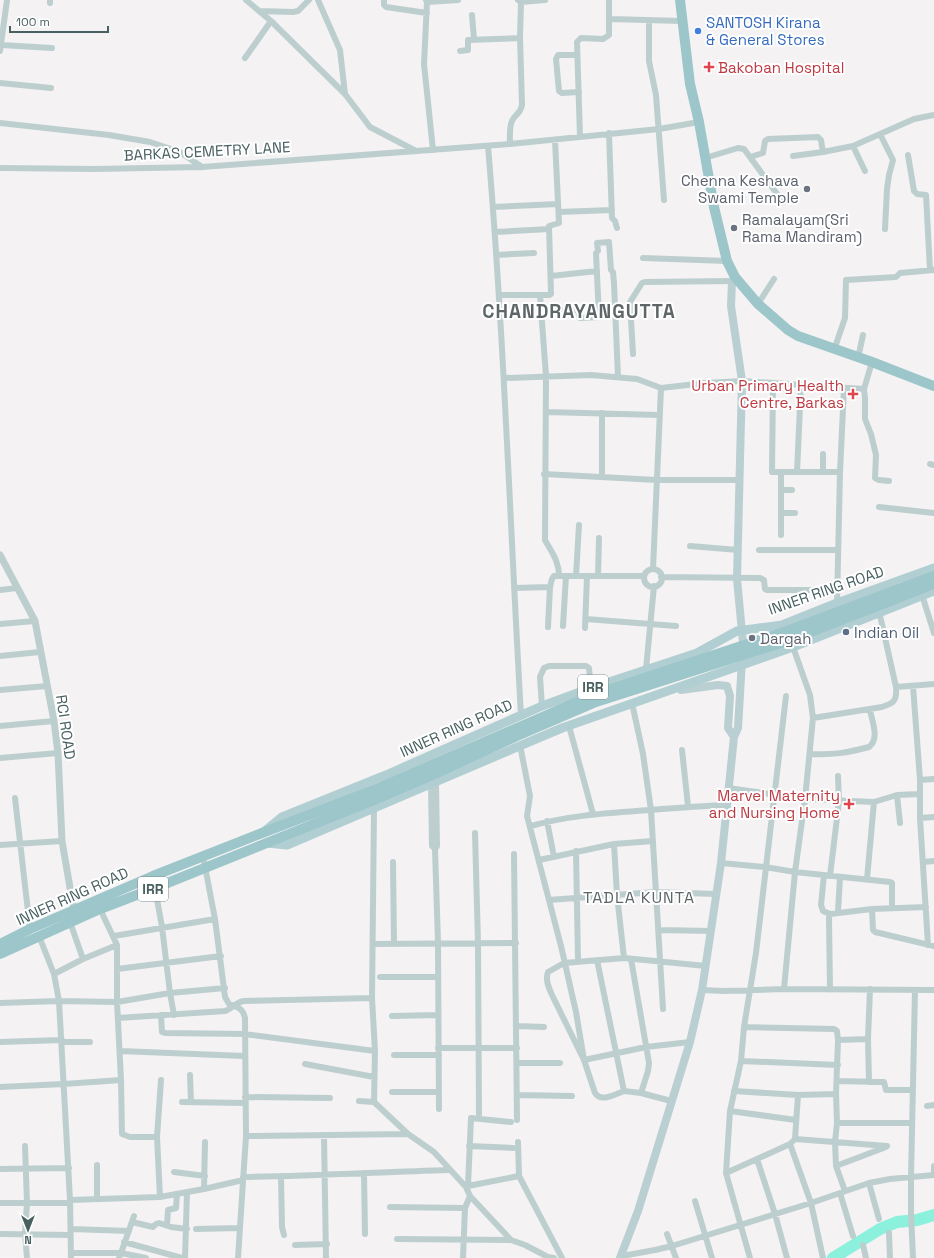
<svg xmlns="http://www.w3.org/2000/svg" width="934" height="1258" font-family="'Space Grotesk',sans-serif">
	<style>
		.lines { fill: none; stroke-linecap: round; stroke-linejoin: round }
		.river { stroke: #8bf1dc; stroke-width: 12 }
		.minor { stroke: #bdcecf; stroke-width: 6 }
		.tertiary { stroke: #bdcecf; stroke-width: 7 }
		.secondary { stroke: #bacfd1; stroke-width: 8 }
		.primary { stroke: #b1cfd2; stroke-width: 9 }
		.trunk { stroke: #9cc6ca; stroke-width: 10 }
		.shop-dot { fill: #3f7fe0; stroke: #fff; stroke-width: 1.5 }
		.health-dot { fill: #e0444e; stroke: #fff; stroke-width: 1.5 }
		.worship-dot { fill: #6b7280; stroke: #fff; stroke-width: 1.5 }
		.service-dot { fill: #5c6f8a; stroke: #fff; stroke-width: 1.5 }
		.labels { text-anchor: middle; dominant-baseline: central; stroke-width: 4; stroke-linejoin: round; paint-order: stroke }
		.shield { fill: #fff; stroke: #809090; stroke-width: 1 }
		.shield-label { font-size: 14px; font-weight: bold; fill: #496061 }
		.shop-label { font-size: 15px; fill: #366cbe; stroke: #fff; text-anchor: start }
		.health-label { font-size: 15px; fill: #be3a42; stroke: #fff; text-anchor: end }
		.street-label { font-size: 15px; fill: #496061; stroke: #fff }
		.worship-label { font-size: 15px; fill: #5b616d; stroke: #fff; text-anchor: start }
		.service-label { font-size: 15px; fill: #4e5e75; stroke: #fff; text-anchor: start }
		.neighbourhood-label { font-size: 16px; letter-spacing: 1px; fill: #5e6668; stroke: #fff }
		.district-label { font-size: 19px; font-weight: bold; letter-spacing: 1px; fill: #5e6668; stroke: #fff }
	</style>
	<rect width="100%" height="100%" fill="#f4f2f3"/>
	<g class="lines">
		<path class="river" d="M833,1258l47,-29 17,-7 20,-2 17,-5"/>
		<path class="minor" d="M246,0l25,21 74,73 25,33 46,24
			M318,0l22,50 5,44
			M384,0v5l2,2 41,6
			M426,0l1,2 -3,62 9,86
			M518,0l3,2 24,-2
			M427,2l31,-2
			M50,3v-3
			M260,11l33,1 5,-1 11,-11
			M472,15l2,24
			M610,19l72,2
			M649,20v41l7,34 8,105
			M1,45l51,3
			M0,51l7,-51
			M460,51l8,-1v-10l52,-2 1,-36
			M577,55h-19l-2,4 3,32 3,2 17,-1
			M245,58l26,-37
			M0,83l51,5
			M0,123l109,12 41,7 30,10 22,15
			M609,133l3,85 3,3 2,7
			M880,134l13,26 -4,15 -2,14 -2,40
			M580,137l-3,-95 4,-4 22,1 6,-4v-35
			M555,140l4,83 -10,3 2,68 -2,1h-9l6,81 -1,164c7,13 14,21 14,36
			M510,144c0,-7 -1,-17 2,-23 3,-7 8,-6 10,-16l-2,-67
			M488,146c16,189 22,379 33,569
			M853,146l12,25
			M908,155l6,36 3,3 9,1 4,75
			M793,156l30,-4 30,-6 61,-27 20,-4
			M750,157l13,-4 2,-12 3,-2 50,-2 3,3 2,12
			M705,158l33,-10 6,1 39,53
			M0,168l94,1 108,-2 308,-23 149,-15 40,-7
			M493,207l65,-3
			M559,212l53,-2
			M495,232l54,-3
			M496,255l38,-2
			M643,258l84,3
			M551,276l46,-5
			M499,295h41
			M758,304l16,-25
			M541,310h36l1,1 2,7 19,-1 -3,-64 2,-2 -1,-8 12,-1 2,28 2,2 1,11 4,94
			M834,350l11,-32 1,-38 50,-3 4,-4 34,-3
			M633,354l-3,-52 12,-19 3,-1 87,-1
			M858,358l5,-23
			M505,378l86,-3 46,4 24,9 44,-5 37,-2 122,8 8,-27
			M773,383l-1,89h68
			M864,389l1,9v21l6,15 5,21 -1,23 4,2 10,1
			M546,412l113,3
			M930,464l4,1
			M823,471v-17
			M797,472l4,-87
			M544,474l113,6h83
			M602,477v-64
			M781,490h11
			M879,507l55,6
			M781,513h14
			M781,535v-63
			M690,546l48,4
			M759,550h79
			M653,569l8,-181
			M644 578a9 9 0 1 1 18 0a9 9 0 1 1-18 0Z
			M576,576l3,-51
			M598,576l1,-38
			M661,577l99,1 4,2 1,9 2,1h70
			M514,588l36,-1 2,-8 2,-3h90
			M0,590l17,-2
			M922,595l12,38
			M837,603l3,-131 4,-84
			M879,611l17,76
			M586,619l90,7
			M0,624l35,-3
			M563,626l3,-50
			M548,627l2,-40
			M585,628l2,-52
			M0,656l40,-4
			M646,669l8,-83
			M913,686l7,94v38l8,127
			M0,690l47,-4
			M632,703l11,51 8,56 12,199
			M542,706l-2,-29 4,-9 5,-2h37l3,2 2,20
			M813,718l69,-11c12,-4 15,-6 14,-20l38,-3
			M0,726l54,-5
			M569,726l24,88
			M520,745l10,51 -3,20 34,130 15,66 8,48 62,-13 44,-5
			M682,750l6,56
			M810,754c24,1 36,-1 59,-7 11,-8 3,-26 1,-37
			M0,758l58,-5
			M920,780l14,-1
			M436,782l1,64 -2,3 3,94 1,166
			M431,784l1,62 3,3
			M728,788l77,11 69,3 23,-7 23,-1
			M897,795l3,28
			M15,798l15,131
			M374,808l-2,190 3,53 -1,51
			M920,818l14,-1
			M547,821l7,36
			M531,826c39,-11 78,-13 119,-16 25,-2 51,-4 76,-5
			M475,833l3,110 1,171
			M614,844l3,51 7,63
			M0,845l62,-4
			M576,851l2,110
			M514,854l3,266
			M203,856l12,63 10,78 4,7c8,3 14,4 16,14l1,118 -8,122
			M539,860l75,-16 39,-3
			M393,862l1,82
			M923,862l11,-1
			M721,863l44,4 30,5 95,10 2,1v25
			M824,875l-3,30 2,6 7,3
			M830,876l9,-75 -1,-25
			M867,879l7,-77
			M155,888l7,39 8,66 4,22
			M549,900l106,-8 61,2
			M100,909l17,36v57l4,78 1,54 8,3h27l3,60 44,-8 39,-9
			M872,909l1,21 2,2 59,14
			M838,912l2,-35
			M70,922l13,37
			M659,930l52,1
			M39,936l15,38 5,27 11,199 1,58
			M114,936l101,-17
			M373,944l143,-1
			M631,959l18,104 -1,8 -7,22
			M597,960l27,131c-8,3 -23,12 -29,2l-11,-33 -32,-65c-3,-7 -7,-15 -4,-23l16,-9 60,-5 82,8
			M117,969l104,-13
			M54,974l29,-15 34,-14
			M380,977h57
			M784,989l11,-117 10,-73 8,-81 -3,-23 -17,-48
			M702,990l22,1 60,-2 150,1
			M830,990l-1,-72 1,-4 42,-5 54,-2
			M0,1003l59,-2 58,1 53,-9 55,-5
			M161,1015l1,17 3,1 80,1 130,17
			M392,1016l46,-1
			M118,1018l107,-7c7,-2 11,-9 19,-10l128,-3
			M517,1026l27,1
			M744,1027l90,2 3,2 1,9 -2,54 1,29
			M838,1040l30,-1
			M0,1042l62,-2
			M62,1042h28
			M438,1048h79
			M120,1051l124,5
			M394,1055h45
			M741,1061l97,4
			M517,1063h43
			M305,1064l69,13
			M190,1075l1,27
			M837,1081l44,1h3l2,8h26
			M869,1082l-1,-43 2,-50
			M0,1087l64,-3 57,-4
			M624,1091l17,2 30,8
			M734,1091l64,4 38,-1
			M392,1092h47
			M517,1095l55,1
			M245,1097l85,1
			M359,1101l15,1 34,32 26,18 32,35 4,9 41,44 14,5 23,12 6,1
			M182,1102l63,1
			M927,1106l7,-1
			M730,1111l66,9
			M324,1135l2,123
			M246,1136l162,-2
			M157,1137l4,-57
			M795,1139l3,-44
			M518,1142l1,34 43,82
			M790,1144l21,59 12,55
			M25,1146l2,57 -2,31 2,24
			M469,1146l44,2
			M757,1159l18,55 12,44
			M97,1165v33
			M836,1166l50,-19
			M0,1169l69,-1
			M174,1172l31,4
			M364,1173l1,61
			M726,1173l4,-62 11,-50 3,-34 12,-74 30,-257
			M934,1175v-9
			M281,1176l1,51 2,8
			M243,1177c69,-1 138,-5 206,-7
			M869,1183l10,36
			M468,1186l3,-68 40,4
			M466,1187l2,-1 51,-10
			M204,1189l1,-47
			M845,1191l-9,-25 -1,-24 2,-19h75
			M840,1193l13,43
			M70,1200l90,-3
			M695,1201l17,57
			M0,1203h70
			M390,1207l75,1
			M132,1222l21,5 3,-3 3,-1 12,4 16,2
			M167,1225l1,-15 8,-2 1,-14
			M71,1229l58,2
			M196,1229l43,-1
			M889,1233l1,25
			M0,1234l70,1
			M667,1234l9,24
			M397,1239l114,1
			M124,1242l58,16
			M295,1245l32,-1
			M863,1245l3,13
			M71,1253h50l13,-37
			M622,1256l33,-6 17,-4 139,-43 58,-20 21,-4 44,-4
			M119,1258l2,-5 25,5
			M185,1258l2,-66
			M463,1258l2,-50 5,-12
			M750,1258l-24,-85 64,-29 5,-5 92,7
			M913,1258l-2,-45v-35l4,-188"/>
		<path class="tertiary" d="M0,555l35,66 19,100 4,32 4,88 12,70"/>
		<path class="secondary" d="M681,690l37,-5 9,1 3,10 -2,32 6,9
			M620,1258l18,-47 52,-169 12,-52 19,-127 13,-126 4,-9 5,-85 -6,-64 5,-198 -11,-75 1,-25 3,-4"/>
		<path class="primary" d="M266,830l16,-13 104,-42 156,-69 49,-18 106,-35 40,-22 45,-6 55,-22 97,-35
			M267,843l20,2 275,-117 231,-81 141,-56"/>
		<path class="trunk" d="M680,0l10,84 9,38 15,85 13,54 8,16 23,27 30,26 10,6 74,26 62,24
			M0,944l30,-15 123,-53 109,-43 112,-43 219,-95 194,-64 147,-55
			M0,954l100,-45 55,-21 219,-88 61,-26 82,-38 79,-34 194,-62 144,-56"/>
	</g>
	<circle class="shop-dot" cx="698" cy="31" r="4"/>
	<g class="health-dot">
		<path d="M707 61h4v4h4v4h-4v4h-4v-4h-4v-4h4z"/>
		<path d="M851 388h4v4h4v4h-4v4h-4v-4h-4v-4h4z"/>
		<path d="M847 798h4v4h4v4h-4v4h-4v-4h-4v-4h4z"/>
	</g>
	<g class="worship-dot">
		<circle cx="807" cy="189" r="4"/>
		<circle cx="734" cy="228" r="4"/>
		<circle cx="752" cy="638" r="4"/>
	</g>
	<circle class="service-dot" cx="846" cy="632" r="4"/>
	<g class="labels">
		<g class="shield">
			<rect x="578" y="675" width="30" height="24" rx="3"/>
			<rect x="138" y="877" width="30" height="24" rx="3"/>
		</g>
		<g class="shield-label">
			<text x="593" y="687">IRR</text>
			<text x="153" y="889">IRR</text>
		</g>
		<g class="shop-label">
			<text x="706" y="22">SANTOSH Kirana<tspan x="706" dy="17">&amp; General Stores</tspan></text>
		</g>
		<g class="health-label">
			<text x="718" y="67" text-anchor="start">Bakoban Hospital</text>
			<text x="844" y="385">Urban Primary Health<tspan x="844" dy="17">Centre, Barkas</tspan></text>
			<text x="840" y="795">Marvel Maternity<tspan x="840" dy="17">and Nursing Home</tspan></text>
		</g>
		<g class="street-label">
			<text transform="translate(207 151) rotate(-3)">BARKAS CEMETRY LANE</text>
			<text transform="translate(826 590) rotate(-19)">INNER RING ROAD</text>
			<text transform="translate(66 727) rotate(82)">RCI ROAD</text>
			<text transform="translate(456 728) rotate(-24)">INNER RING ROAD</text>
			<text transform="translate(72 896) rotate(-24)">INNER RING ROAD</text>
		</g>
		<g class="worship-label">
			<text x="799" y="180" text-anchor="end">Chenna Keshava<tspan x="799" dy="17">Swami Temple</tspan></text>
			<text x="742" y="219">Ramalayam(Sri<tspan x="742" dy="17">Rama Mandiram)</tspan></text>
			<text x="760" y="638">Dargah</text>
		</g>
		<g class="service-label">
			<text x="854" y="632">Indian Oil</text>
		</g>
		<g class="neighbourhood-label">
			<text x="639" y="897">TADLA KUNTA</text>
		</g>
		<g class="district-label">
			<text x="579" y="311">CHANDRAYANGUTTA</text>
		</g>
	</g>
	<g transform="translate(28 1230) rotate(180)" stroke="#ffffff" stroke-width="3" paint-order="stroke">
	<path d="M0-3L7 15L0 10L-7 15Z" fill="#496061"/>
	<text y="-6" font-size="11" font-weight="bold" text-anchor="middle" fill="#496061">N</text>
	</g>
	<path d="M10 26v6h98v-6" fill="none" stroke="#496061" stroke-width="2"/>
	<text x="16" y="26" font-size="12" fill="#496061" stroke="#ffffff" stroke-width="3" paint-order="stroke">100 m</text>
</svg>
